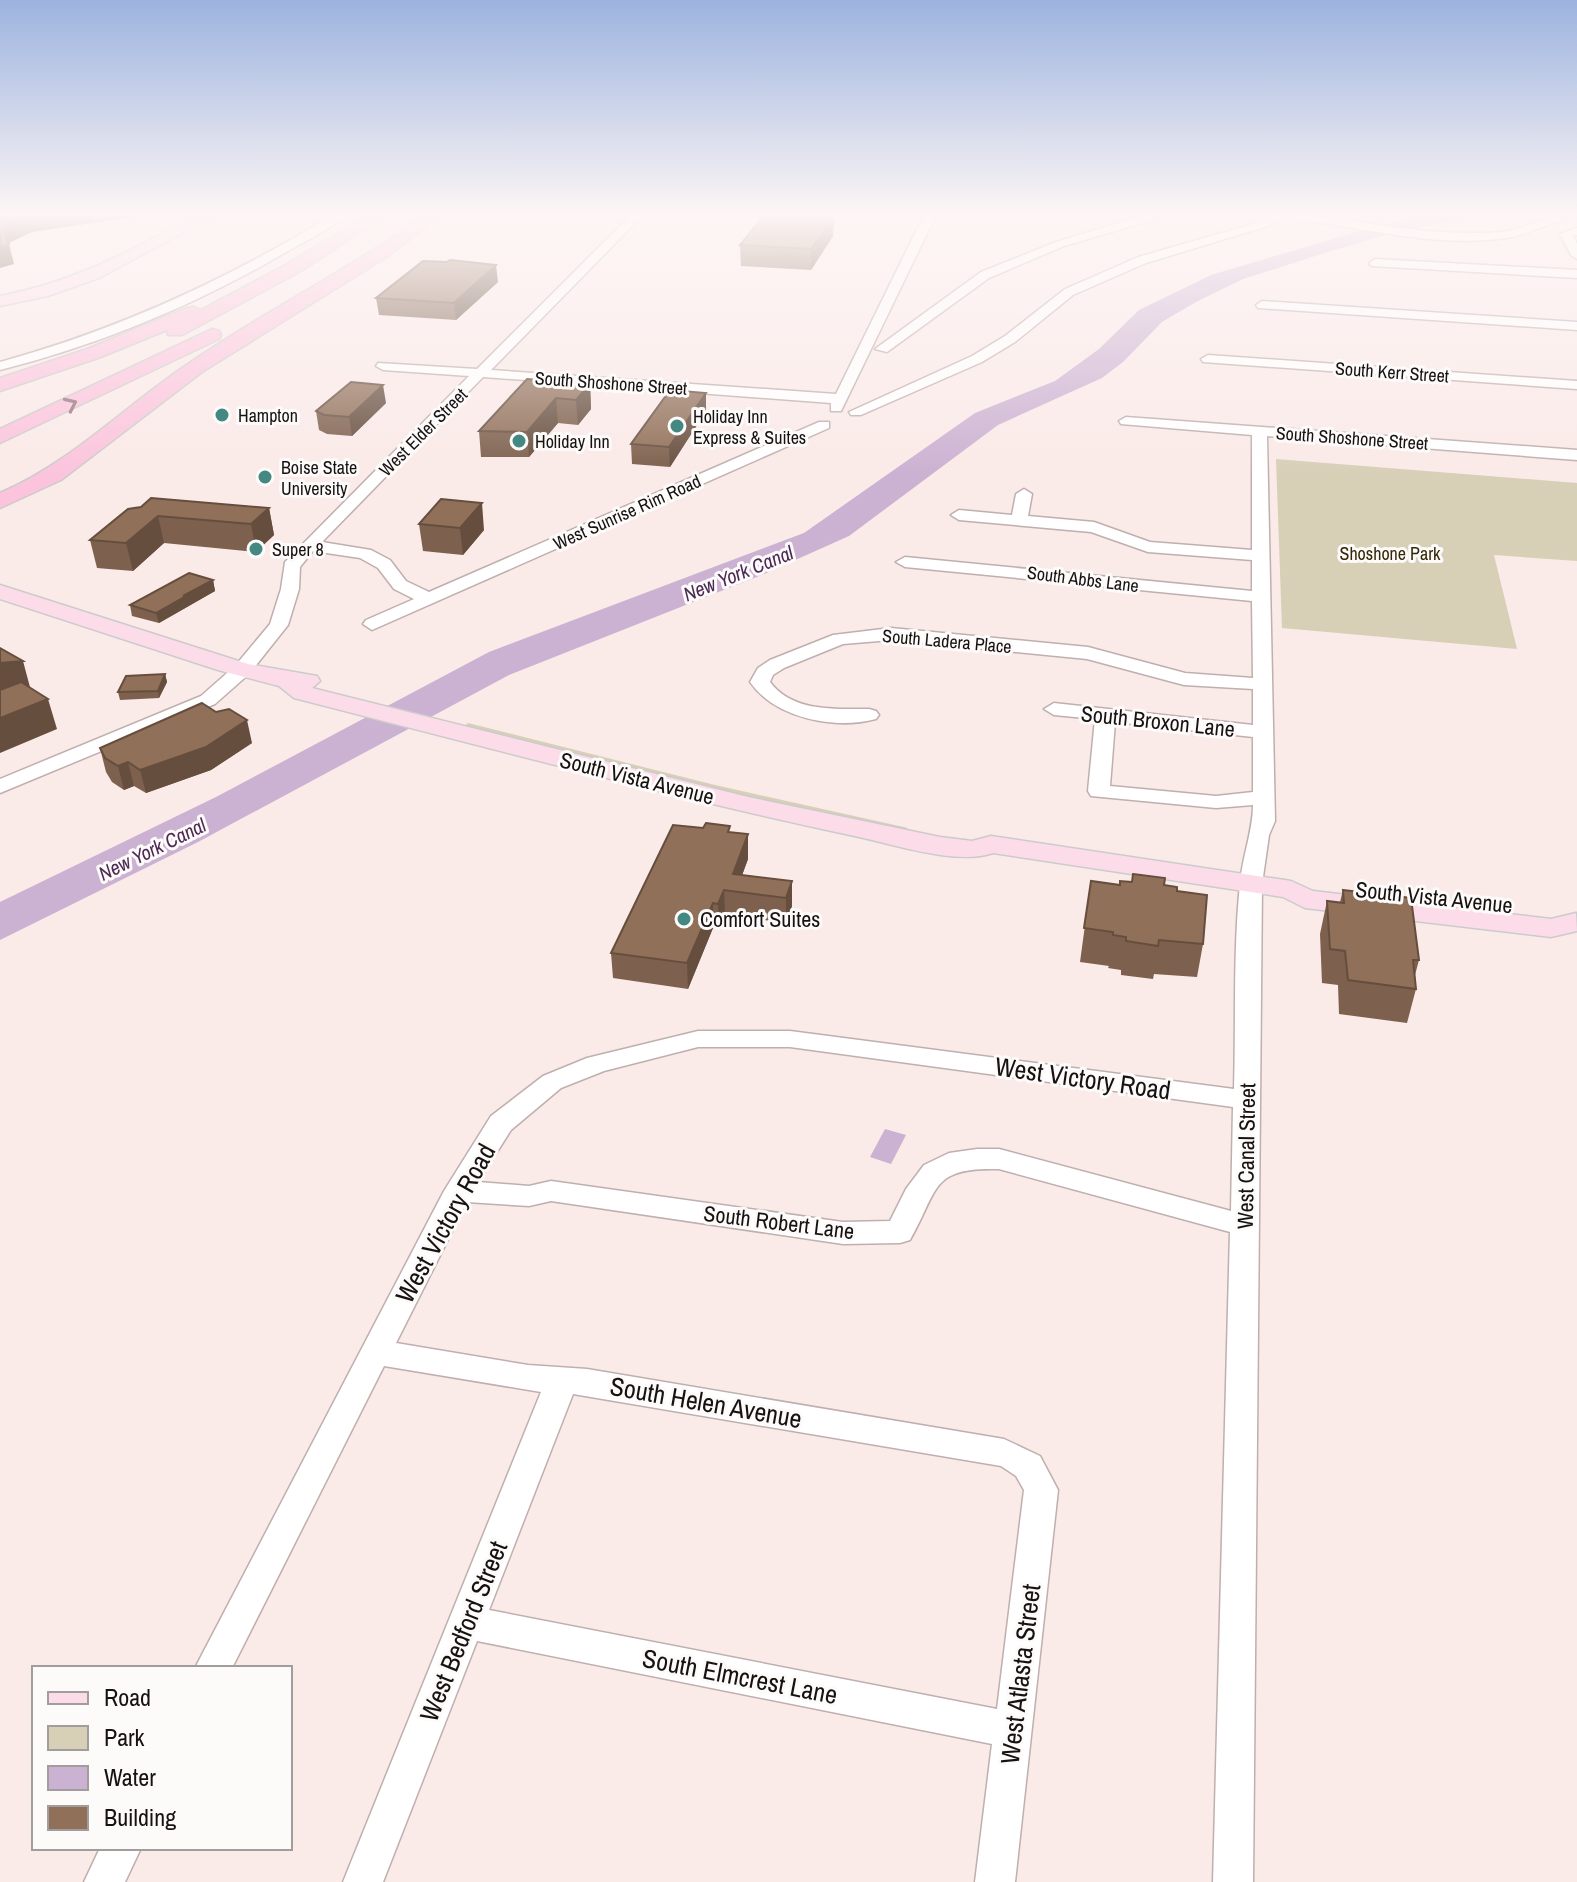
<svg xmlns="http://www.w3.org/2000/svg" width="1577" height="1882" font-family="'Archivo Narrow',sans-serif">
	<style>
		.green { fill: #d8cfb7 }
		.water { fill: #cbb1d2 }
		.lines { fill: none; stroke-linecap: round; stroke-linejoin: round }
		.minor-casing { stroke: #bfafae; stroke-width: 3 }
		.major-casing { stroke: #cccbcb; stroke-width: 3 }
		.highway-casing { stroke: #cccbcb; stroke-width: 3 }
		.minor { fill: #fff; fill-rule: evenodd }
		.major { fill: #fddcea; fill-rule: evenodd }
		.highway { fill: #fbc4dc; fill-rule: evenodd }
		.wall { fill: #7d604d }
		.shaded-wall { fill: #664e3e }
		.building { fill: #917059; stroke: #664e3e; stroke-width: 2 }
		.oneway { stroke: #947481 }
		.poi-dot { fill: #438981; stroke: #fdfafa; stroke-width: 3 }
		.labels { text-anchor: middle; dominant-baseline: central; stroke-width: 6; stroke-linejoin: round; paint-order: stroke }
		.far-street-label { font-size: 18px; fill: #171212; stroke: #fdfafa }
		.far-poi-label { font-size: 18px; fill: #171212; stroke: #fdfafa; text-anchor: start }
		.far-park-label { font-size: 18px; fill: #342807; stroke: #fdfafa }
		.far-water-label { font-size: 20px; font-style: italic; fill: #4b2954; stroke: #fdfafa }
		.street-label { font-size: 22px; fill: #171212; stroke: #fdfafa }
		.poi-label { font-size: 22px; fill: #171212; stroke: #fdfafa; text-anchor: start }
		.near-street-label { font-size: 26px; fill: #171212; stroke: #fdfafa }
	</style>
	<rect width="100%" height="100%" fill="#faeae8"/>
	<path class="green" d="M1276,459l301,24v78l-83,-6 23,94 -235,-21z
		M468,723l247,62 193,43 -4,3 -120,-24 -321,-80z"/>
	<path class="water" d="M1434,213h55l-100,21 -55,16 -91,29 -47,23 -34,20 -39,40 -21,16 -104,47 -149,111 -85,38 -255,101 -311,167 -198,98v-38l216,-105 273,-145 315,-119 171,-120 80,-32 44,-32 40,-39 72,-35 156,-46z
		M885,1129l21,6 -15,29 -21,-7z"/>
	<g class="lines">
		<g class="minor-casing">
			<path id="minor" d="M336,213h13c-19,17 -46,29 -68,42 -88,51 -182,90 -281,115v-8c120,-33 230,-84 336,-149z
				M633,213h12l-154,157 345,24 89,-181h12l-96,198h-10v-8l-348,-26 -161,165 49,8 19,10 16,21 23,11 390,-170h10v6l-457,202 -9,-6 3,-4 48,-21 -20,-10 -16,-21 -18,-10 -47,-7 -13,16 -1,22 -11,36 -39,49 -34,30 -215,89v-14l201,-83 34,-30 35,-42 11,-35 4,-27 184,-186 -86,-6 -7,-4 2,-3 99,6z
				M1151,213h11l-3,5 -95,28 -75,32 -102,74 -12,-3 106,-77 75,-30z
				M1264,213c71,0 139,21 210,20 12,0 26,0 38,-3 23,-6 40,-17 65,-17v2c-24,6 -46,19 -71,23 -74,11 -150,-13 -223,-20l-15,8 -122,37 -73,32 -58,47 -33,20 -121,53h-10l-2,-3 123,-56 33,-20 60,-47 73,-32 122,-35 9,-6z
				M1577,228v7l-4,1 4,8v15l-6,-4 -11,-21z
				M1375,259l202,11v8l-206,-12 -2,-3z
				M1262,301l315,21v8l-319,-22 -2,-3z
				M1208,355l369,26v8l-374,-27 -2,-3z
				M1126,417l451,33v10l-310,-24 8,385 -6,14 -7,49 -9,998h-40l17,-650 -231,-63c-69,-2 -60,20 -89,71l-10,3 -57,1 -292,-43 -22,5 -62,-4 -71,141 132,22 59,4 417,70 36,17 18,34 -43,392h-40l17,-138 -515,-103 -94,241h-40l198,-490 -157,-26 -152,302h-37l249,-477 47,-75 52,-40 44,-18 111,-27h92l444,58c2,-68 -1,-138 6,-205 2,-27 13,-53 13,-79l-37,3 -125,-12 -3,-5 7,-72 -41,-4 -10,-6 10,-6 199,22v-36l-69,-4 -97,-26 -196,-19 -48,4 -59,24 -11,7 -3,7c22,30 65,27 99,27l7,2 3,4 -3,4c-42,11 -101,-1 -126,-37l8,-14 12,-8 63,-25 58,-7 197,19 97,26 68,5 -1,-77 -347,-34 -9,-5 9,-5 347,34v-31l-104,-8 -57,-20 -132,-12 -8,-5 8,-5 53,5 4,-21 8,-5 8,5 -4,22 66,6 56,20 102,8v-115l-131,-11 -2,-3zM1115,722l138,15v55l-37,4 -106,-10zM698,1047h92l443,60 -2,104 -232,-62h-22l-28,4 -25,12 -18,24 -16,32 -47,1 -292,-41 -22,5 -51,-4 33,-52 50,-42 43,-17zM573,1394l428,72 15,10 8,14 -27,219 -508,-99z
				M100,1848h41l-16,34h-41z"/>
		</g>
		<g class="major-casing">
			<path id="major" d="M203,213h17l-121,65 -51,18 -48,10v-10c76,-14 135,-48 203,-83z
				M0,585l248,79 69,12 3,5 -8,7 436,109 192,40 32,4 19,-5 300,45 22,10 238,28 25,-6 1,18 -26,6 -246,-29 -22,-11 -290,-44c-38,13 -103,-10 -143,-18 -187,-40 -371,-90 -556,-137l-15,-12 -61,-16 -218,-71z"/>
		</g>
		<g class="highway-casing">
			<path id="highway" d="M372,213h18l-89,58 -119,64h-14l-1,-5 -66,27 -101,34v-13l87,-29 100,-41 6,-1 8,3 88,-47z
				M427,213h18l-60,45 -183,114 -141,108 -61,28v-15c70,-30 123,-85 185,-127 79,-55 165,-96 242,-153z
				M212,329l7,2 2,4 -2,4 -219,104v-14z"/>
		</g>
		<use href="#minor" class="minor"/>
		<use href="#major" class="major"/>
		<use href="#highway" class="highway"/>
	</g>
	<path class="wall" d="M834,216l-1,20 -22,34 -70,-4 -1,-21z
		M498,282l-42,38 -77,-5 -3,-17z
		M590,384l1,25 -13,16 -20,-2 -29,34h-48l-2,-26z
		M386,403l-34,33 -25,-2 -8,-4 -3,-19z
		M706,411l-36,56 -38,-3 -1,-20z
		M269,508l5,27 -18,17 -92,-9 -31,28 -36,-3 -7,-28 38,-31z
		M419,524l65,6 -21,25 -40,-4z
		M213,580l2,11 -56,32 -27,-7 -2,-11z
		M165,674l2,8 -8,16 -39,2 -2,-8z
		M252,743l-41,27 -65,23 -12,-7 -10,4 -12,-8 -6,-10 -6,-24z
		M730,832l18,27 -6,16 50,6v25l-6,17 -61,-8 -6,14 -6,-1 -25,61 -75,-11 -2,-25z
		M1091,881l29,4h44l13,6 26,53 -6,33 -43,-3 -1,5 -32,-4v-5l-13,-2 1,-2 -29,-4z
		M1343,890l76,70 -4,15 1,14 -9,34 -68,-9 -1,-29 -16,-2 -2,-49 7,-33 13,1z"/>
	<path class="shaded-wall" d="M28,213h132l-128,19 -25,12 -5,-20z
		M834,216l-1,20 -22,34v-21z
		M9,244l5,20 -14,4v-21z
		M496,265l2,17 -42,38 -2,-17z
		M590,384l1,25 -13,16 -2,-25z
		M383,385l3,18 -34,33 -3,-19z
		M706,393v18l-36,56 -1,-20z
		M556,398l2,25 -29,34 -2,-25z
		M482,503l2,27 -21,25 -3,-27z
		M269,508l5,27 -18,17 -5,-28z
		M158,516l6,27 -31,28 -7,-28z
		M213,580l2,11 -56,32 -3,-10 27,-17z
		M23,661l8,30 -31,3v-31z
		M165,674l2,8 -8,16 -1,-7z
		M48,699l9,30 -57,24v-35z
		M247,720l5,23 -41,27 -65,23 -6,-23z
		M128,762l6,24 -10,4 -6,-24z
		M748,834v25l-12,33 -3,-18z
		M792,881v25l-6,17v-25z
		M724,890l1,25 -6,14 -1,-25z
		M713,903v25l-25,61 -1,-26z"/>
	<path class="building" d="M0,213h28l-26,11 7,20 -9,3z
		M766,213h11l57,3 -23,33 -71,-4z
		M450,260l46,5 -42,38 -78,-5 47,-37 24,1z
		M527,379l63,5 -14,16 -20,-2 -29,34 -48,-1z
		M351,382l32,3 -34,32 -25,-2 -8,-4z
		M670,390l36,3 -37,54 -38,-3z
		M151,498l118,10 -18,16 -93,-8 -32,27 -36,-3 38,-31 13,-2z
		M441,499l41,4 -22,25 -41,-4z
		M189,573l24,7 -30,16h3l-30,17 -26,-8z
		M0,648l23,13 -23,2z
		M165,674l-7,17 -40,1 8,-16z
		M21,682l27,17 -48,19v-28z
		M202,703l14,9 13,-3 18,11 -41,27 -66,23 -12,-8 -10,4 -13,-8 -5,-10z
		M706,823l24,3 -2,6 20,2 -15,40 59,7 -6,17 -62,-8 -6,14 -5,-1 -26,60 -76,-10 62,-128 30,3z
		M1133,874l32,4 -1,7 13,2v4l30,4 -4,49 -44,-4 -1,6 -32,-5v-4l-13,-2v-3l-29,-4 7,-47 29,4v-4l12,1z
		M1343,890l68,8 8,62h-6l3,29 -68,-9 -3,-29 -15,-2 -3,-48 17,2z"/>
	<defs><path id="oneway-chevron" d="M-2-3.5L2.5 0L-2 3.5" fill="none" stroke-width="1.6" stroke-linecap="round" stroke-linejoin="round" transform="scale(2)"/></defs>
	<use class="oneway" href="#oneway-chevron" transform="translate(71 404) rotate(-25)"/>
	<linearGradient id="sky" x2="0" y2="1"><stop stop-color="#9cb3df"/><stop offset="0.45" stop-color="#fdf6f5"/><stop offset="1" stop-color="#fdf6f5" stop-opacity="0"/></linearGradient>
	<rect width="1577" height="476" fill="url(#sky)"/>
	<g class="poi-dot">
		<circle cx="222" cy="415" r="8"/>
		<circle cx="677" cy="426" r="8"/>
		<circle cx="519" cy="441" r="8"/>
		<circle cx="265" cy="477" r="8"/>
		<circle cx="256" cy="549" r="8"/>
		<circle cx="684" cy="919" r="8"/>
	</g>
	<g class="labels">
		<g class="far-street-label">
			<text transform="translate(1392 372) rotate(4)">South Kerr Street</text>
			<text transform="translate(611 383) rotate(4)">South Shoshone Street</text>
			<text transform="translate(423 432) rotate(-45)">West Elder Street</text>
			<text transform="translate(1352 438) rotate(4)">South Shoshone Street</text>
			<text transform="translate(627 512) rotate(-24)">West Sunrise Rim Road</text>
			<text transform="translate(1083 579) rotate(7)">South Abbs Lane</text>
			<text transform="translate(947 641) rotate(5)">South Ladera Place</text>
		</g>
		<g class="far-poi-label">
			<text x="238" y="415">Hampton</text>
			<text x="693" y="416">Holiday Inn<tspan x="693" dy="21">Express &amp; Suites</tspan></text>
			<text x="535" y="441">Holiday Inn</text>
			<text x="281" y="467">Boise State<tspan x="281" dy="21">University</tspan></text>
			<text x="272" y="549">Super 8</text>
		</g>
		<g class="far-park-label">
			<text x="1390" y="553">Shoshone Park</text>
		</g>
		<g class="far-water-label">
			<text transform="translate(738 573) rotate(-22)">New York Canal</text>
			<text transform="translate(152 849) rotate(-26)">New York Canal</text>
		</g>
		<g class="street-label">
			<text transform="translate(1158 721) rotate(6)">South Broxon Lane</text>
			<text transform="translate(637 778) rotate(14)">South Vista Avenue</text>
			<text transform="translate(1434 897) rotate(6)">South Vista Avenue</text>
			<text transform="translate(1246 1156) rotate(-89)">West Canal Street</text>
			<text transform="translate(779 1222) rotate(7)">South Robert Lane</text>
		</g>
		<g class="poi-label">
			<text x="700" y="919">Comfort Suites</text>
		</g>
		<g class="near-street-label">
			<text transform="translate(1083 1078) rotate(8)">West Victory Road</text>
			<text transform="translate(445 1223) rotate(-61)">West Victory Road</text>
			<text transform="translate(706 1402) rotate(10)">South Helen Avenue</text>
			<text transform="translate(463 1631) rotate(-68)">West Bedford Street</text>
			<text transform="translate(1020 1674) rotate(-83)">West Atlasta Street</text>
			<text transform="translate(740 1676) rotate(11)">South Elmcrest Lane</text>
		</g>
	</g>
	<rect x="32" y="1666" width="260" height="184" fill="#fdfafa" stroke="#a19d9d" stroke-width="2"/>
	<rect x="48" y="1692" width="40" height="12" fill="#fddcea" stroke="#a19d9d" stroke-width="2"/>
	<text x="104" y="1706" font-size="24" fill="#171212">Road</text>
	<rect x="48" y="1726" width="40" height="24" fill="#d8cfb7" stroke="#a19d9d" stroke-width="2"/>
	<text x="104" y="1746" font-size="24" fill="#171212">Park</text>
	<rect x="48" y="1766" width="40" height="24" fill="#cbb1d2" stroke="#a19d9d" stroke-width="2"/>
	<text x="104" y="1786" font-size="24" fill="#171212">Water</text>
	<rect x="48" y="1806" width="40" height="24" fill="#917059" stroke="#a19d9d" stroke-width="2"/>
	<text x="104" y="1826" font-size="24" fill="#171212">Building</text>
</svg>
